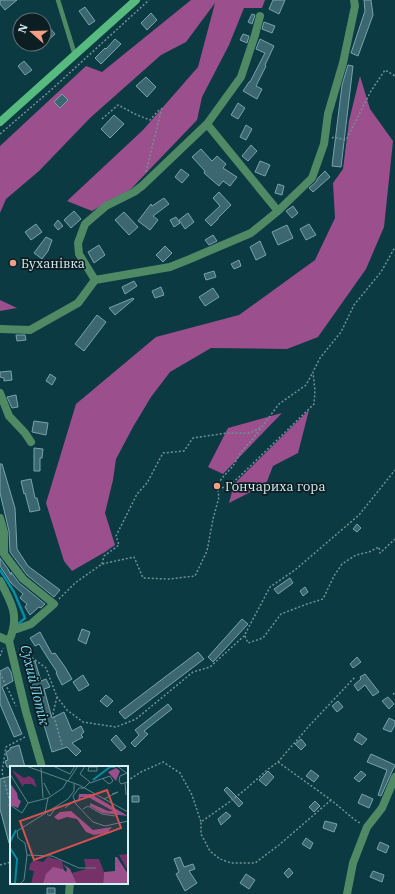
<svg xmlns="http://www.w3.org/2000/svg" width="395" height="894" font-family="'IBM Plex Serif',serif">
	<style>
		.forest { fill: #9c4f8d }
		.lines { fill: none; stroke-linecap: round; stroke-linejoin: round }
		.stream { stroke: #058ca4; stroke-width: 2.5 }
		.building { fill: #3c6771; stroke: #77a3ae }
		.path { stroke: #6f929a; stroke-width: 1.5; stroke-dasharray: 2 2; stroke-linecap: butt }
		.lane { stroke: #4f8a65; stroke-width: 4.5 }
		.street { stroke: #4f8a65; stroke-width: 8 }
		.secondary { stroke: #57bb7f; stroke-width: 8 }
		.poi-dot { fill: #f49e88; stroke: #0c1e22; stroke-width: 1.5 }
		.labels { text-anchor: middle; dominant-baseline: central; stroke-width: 3.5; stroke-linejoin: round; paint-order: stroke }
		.poi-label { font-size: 13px; fill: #d7eef4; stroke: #0c1e22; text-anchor: start }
		.water-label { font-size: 14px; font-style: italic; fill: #7edef5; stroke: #0c1e22 }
		.inset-river { fill: none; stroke: #058ca4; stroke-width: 2 }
		.inset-road { fill: none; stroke: #5d828a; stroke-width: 1 }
		.view { fill: #d65051; fill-opacity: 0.15; stroke: #d65051; stroke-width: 2 }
		.inset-edge { fill: none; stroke: #d7eef4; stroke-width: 2 }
	</style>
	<rect width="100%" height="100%" fill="#0c3a43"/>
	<path class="forest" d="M191,0h74l-3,8h-18l-15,37 -27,52 -5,23 -66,69 -39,22 -25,-10 76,-71 55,-63 17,-64 -29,39 -25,13 -71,63 -51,53 -33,28 -6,14v-67l86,-80 16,6z
		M360,76l10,33 23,32 -9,86 -18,42 -48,68 -31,12 -76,-1 -41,24 -19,25 -18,30 -17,32 -3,21 -8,33 10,32 -10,7 -33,19 -8,-10 -18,-58 30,-99 80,-67 83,-22 76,-55 20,-42 -2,-35 10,-14 6,-48z
		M0,300l17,8 -17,3z
		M309,410l-11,43 -25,13 -7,18 -37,19 5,-19z
		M282,413l-59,61 -15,-7 20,-39z"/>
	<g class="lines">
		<path class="stream" d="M0,570l14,22 11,26 -8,7v2"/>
	</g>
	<path class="building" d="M0,0h17l-12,10 -5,-6z
		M273,0h12l-6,14 -10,-5z
		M364,0h7l2,15 -15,41 -7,-3 14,-42z
		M85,7l10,14 -6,4 -10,-14z
		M151,13l6,7 -10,10 -6,-7z
		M252,14l3,1 -3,9 -4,-2z
		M264,22l11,4 -3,7 -10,-4z
		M49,27l6,7 -11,10v-12z
		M243,34l6,2 -2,7 -7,-3z
		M115,39l6,5 -20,20 -6,-6 10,-10 1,1z
		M260,39l14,7 -9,19 1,1 -10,20 6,3 -5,10 -14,-8 6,-9h1l15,-29 -9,-4z
		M24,61l8,9 -7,5 -7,-9z
		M348,65l5,1 -12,101 -9,-1 10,-81z
		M146,77l10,10 -9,10 -11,-11z
		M62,94l6,6 -8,8 -6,-6z
		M238,103l7,5 -7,11 -7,-4z
		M114,115l10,9 -14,14 -9,-9z
		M246,125l6,4 -6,11 -6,-3z
		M251,145l6,6 -9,10 -6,-5z
		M201,149l11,12 5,-5 9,8 -3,4 14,9 -7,9 -7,-5 -4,5 -15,-13 1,-2 -13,-14z
		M260,161l10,4 -5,11 -10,-4z
		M181,169l8,6 -7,8 -7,-6z
		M325,171l5,6 -17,15 -4,-4 7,-6 2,-4z
		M278,184l6,2 -2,9 -7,-2z
		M219,192l12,13 -13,13v1l-7,7 -6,-6 15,-14 -7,-8z
		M164,198l5,6 -16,12 5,4 -8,10 -12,-9 13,-17 1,2z
		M293,206l5,7 -6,5 -6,-7z
		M74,211l7,8 -10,9 -7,-8z
		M124,212l14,15 -9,8 -14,-15z
		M188,213l6,9 -9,7 -6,-9z
		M176,217l4,6 -6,4 -4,-7z
		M58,220l5,6 -5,4 -4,-5z
		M36,224l6,8 -11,8 -6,-8z
		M309,224l7,11 -10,5 -6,-11z
		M287,225l6,13 -15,7 -6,-13z
		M213,235l4,6 -8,4 -4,-5z
		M46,237l6,3 -4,11 -6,8 -8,-6z
		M260,241l6,14 -10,5 -6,-13z
		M99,245l6,10 -11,8 -6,-11z
		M165,246l7,7 -9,9 -7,-7z
		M239,260l2,6 -7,3 -3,-5z
		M214,271l2,6 -10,3 -2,-6z
		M134,281l3,5 -12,8 -3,-7z
		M161,287l3,8 -9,3 -3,-7z
		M213,288l6,9 -14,9 -6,-9z
		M133,298l1,1 -19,16 -6,-7z
		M97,315l9,7 -22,29 -9,-7z
		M16,335h9l1,5 -9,1z
		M11,371l1,9 -8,1v-3l-4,-1v-5z
		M50,374l6,4 -4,7 -6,-4z
		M16,395l2,12 -6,1 -5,-11z
		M34,421l14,2 -2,12 -14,-3z
		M34,448l9,1 -1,9h-2v13h-6z
		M0,464h2l13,44 2,41 11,17 32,24 -6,7 -27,-22 -17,-23 -1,-21 -9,-38z
		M31,479l4,19h2l3,12 -10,2 -5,-19 -1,1 -3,-13z
		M357,524l4,4 -4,4 -4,-3z
		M0,558l8,11 3,6v-3l8,11 26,21 -4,4 -2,-1 -9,8 -5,-8 2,-3 -7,-6 3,-4 -12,-11 -11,-17z
		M290,578l3,5 -15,11 -4,-5z
		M305,587l3,5 -5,4 -3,-5z
		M242,619l6,5 -35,38 -5,-5z
		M82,629l8,3 -4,12 -8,-4z
		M40,632l12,22 3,-1 10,14 7,12 -10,6 -6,-12 1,-1 -8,-12 -10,-16 -4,2 -5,-8z
		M198,652l6,7 -79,60 -6,-7z
		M357,657l4,5 -8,6 -3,-4z
		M35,661l6,20 5,-2 4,8 -6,2 8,29 12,-6 8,19 9,-5 3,6 -3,3 2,2 -11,6 9,8 -5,5 -9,-9 -15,5 -26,-89z
		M8,667l3,5 2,9 -11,6 20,47 -8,3 -14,-33v-33z
		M365,674l14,18 -6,4 -8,-11 -7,6 -4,-6 7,-6 -1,-2z
		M83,675l6,10 -10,6 -6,-9z
		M106,695l7,6 -6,6 -7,-6z
		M388,697l6,7 -5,5 -7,-8z
		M338,701l5,6 -6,5 -5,-6z
		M168,704l4,5 -28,22 4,3 -13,13 -4,-4 8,-8 -4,-5z
		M389,718l6,3v4l-4,7 -8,-3z
		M358,733l9,6 -5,6 -8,-5z
		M116,735l10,12 -5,4 -10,-11z
		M301,739l5,6 -5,5 -6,-6z
		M19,745l6,22h-18l-2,-6 3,-1 -2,-8 4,-2v-2z
		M371,754l24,11 -14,31 -3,-1 9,-25 -20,-8z
		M311,770l8,6 -5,6 -8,-6z
		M268,771l6,6 -8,9 -7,-6z
		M361,771l5,4 -7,7 -5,-4z
		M11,776v28h-2l2,8v30l-2,1 -9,-34v-30z
		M227,787l16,16 -4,4 -15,-17z
		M362,794l11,5 -4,9 -11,-5z
		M132,796h7v6h-7z
		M315,801l5,5 -6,6 -5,-5z
		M226,812l5,4 -10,9 -3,-6z
		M325,821l12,3 -3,8 -11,-4z
		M306,838l7,5 -3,6 -8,-5z
		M380,842l9,4 -3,7 -9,-4z
		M180,857l4,10 9,-3 2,5 -6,2 8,12 -12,8 -9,-17 3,-2 -5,-13z
		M289,868l4,5 -5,5 -4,-5z
		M373,871l11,4 -2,7 -12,-5z
		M246,874l9,6 -6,9 -9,-6z
		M47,888h8v6h-8z"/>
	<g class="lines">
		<path class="path" d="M102,119l16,-14 19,10 13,5 10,-11
			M0,134l51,-44 98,-90
			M332,138l2,-1 12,3 25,-49 14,-21 10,6
			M146,172l16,-65
			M218,489l10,-3 10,-8 76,-74 1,-13 -2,-19 7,-14 21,-26 13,-27 27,-33 14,-25
			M102,564l2,-8 15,-11 -3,-9 21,-42 10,-11 16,-30 21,-2 9,-13 34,-5h23l10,-5
			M59,599l16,-16 27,-19 32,-7 9,21 26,1 26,-3 12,-25 6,-32 6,-22 -2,-11 5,-8 11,-12 8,-14 11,-12 27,-36 27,-19 7,-13
			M245,636l3,7 15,-5 18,-24 26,-10 16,-5 11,-23 8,-12 14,-9 13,-3 10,-5 1,6 15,-14
			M19,648l27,20 11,29 10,13 16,12 33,5 20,-8 57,-47 17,-5 34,-31 26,-49 25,-17 64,-55 36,-45
			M0,656l3,-8
			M0,673l16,33
			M393,693l2,2
			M57,697l-4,16 9,32
			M278,762l53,38 24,20 5,3
			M127,781l14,-9 22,-10 17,11 12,22 9,27
			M331,800l-52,45 -24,18h-24l-11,-4 -10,-8 -9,-17v-12l27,-19 18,-14 21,-19 11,-8 31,-36 46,-49
			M11,806l-9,-34 4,-25 19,-10
			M0,865l11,-3"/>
		<path class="lane" d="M58,0l17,55"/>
		<path class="street" d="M207,124l71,87
			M95,280l-16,-26 -1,-11 7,-19 21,-18 28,-14 8,-6 65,-62 34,-47 14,-42 5,-19
			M0,329l30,1 48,-27 17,-23 75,-13 20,-8 61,-26 27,-22 34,-33 12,-34 4,-30 15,-51 12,-57 -1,-6
			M0,393l9,23 16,17 6,9
			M0,518l4,14v22l19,25 31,25 -23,20 -14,5
			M0,581c12,22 20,36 9,60l17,71 16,55
			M0,637l9,4
			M69,894l1,-11
			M347,894l6,-31 14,-36 15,-19 13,-31"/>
		<path class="secondary" d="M0,122l136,-122"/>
	</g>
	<g class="poi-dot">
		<circle cx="13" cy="263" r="4"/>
		<circle cx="217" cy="486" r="4"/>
	</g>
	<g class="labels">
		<g class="poi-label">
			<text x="21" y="263">Буханівка</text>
			<text x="225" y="486">Гончариха гора</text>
		</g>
		<g class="water-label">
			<text transform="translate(35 685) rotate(76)">Сухий Потік</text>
		</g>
	</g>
	<g transform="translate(10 766)">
		<rect width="118" height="118" fill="#0c3a43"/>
		<path d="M2,4l12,8 5,-2 5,3 3,9 -5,-4h-8l-1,3zM118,88l-1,7 1,10 -9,-16zM38,91l14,4 2,9 -3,-2 -18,16h-12l3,-13 -5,-1 1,-6 4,-4 9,2zM74,93h15l5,13 -1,12h-26l-5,-11 14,-4z" fill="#763169"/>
		<path d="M106,2l4,3 -4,10 -8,-9zM0,17l7,10 1,6 3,2 -3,7 -8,-3zM69,28h12l37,22 -26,-3 -12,-7v-3l18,8h5l-25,-14h-7l-3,5zM61,45l22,19 19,-3 -5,6 -13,2 -8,-3 -9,-13 -10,-2 -9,3 -4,-3 6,-5zM105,91h2l11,17v10h-25l1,-12 11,-1zM53,98l7,5 7,15h-34l3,-10 7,-7 10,2 3,3 1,-3z" fill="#9c4f8d"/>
		<path class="inset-river" d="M83,14l17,-13h5M0,76l6,-12M0,82l7,11 -2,25"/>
		<path class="inset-road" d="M16,0l53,19 49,27M43,0l17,8 5,-8M79,0l-1,5h9v-4h-8M107,0l11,8M31,2l2,30M117,7l-7,3 -1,5 2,3 7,-2M0,8l18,29M58,15l10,-15M34,17l6,12M80,17l20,-7 3,5 -4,3 -6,-5M115,17l1,12M74,22h-5l-6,8 3,8 17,18 12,4 23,-5M74,22l6,-6 -10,-8 5,-8M94,33l14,-7 -6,2M0,39l12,8 6,-10 20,-5M55,42l10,-8M73,43l5,-3 14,8 13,2M35,47l3,-15 15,-10 4,-7M37,48l3,2 4,-6 5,-3M17,89l25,1 27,12h17M10,118l4,-4 3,-25 -2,-12 -7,-5 -1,-7 51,-32 6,-8v-8"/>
		<path class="view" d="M97,24l14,38 -87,32 -14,-39z"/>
		<rect width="118" height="118" class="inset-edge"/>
	</g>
	<g transform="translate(32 32) rotate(290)"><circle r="19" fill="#0c1e22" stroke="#5d7176"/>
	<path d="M0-3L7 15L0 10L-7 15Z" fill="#f49e88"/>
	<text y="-6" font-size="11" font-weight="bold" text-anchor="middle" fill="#d7eef4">N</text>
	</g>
</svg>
